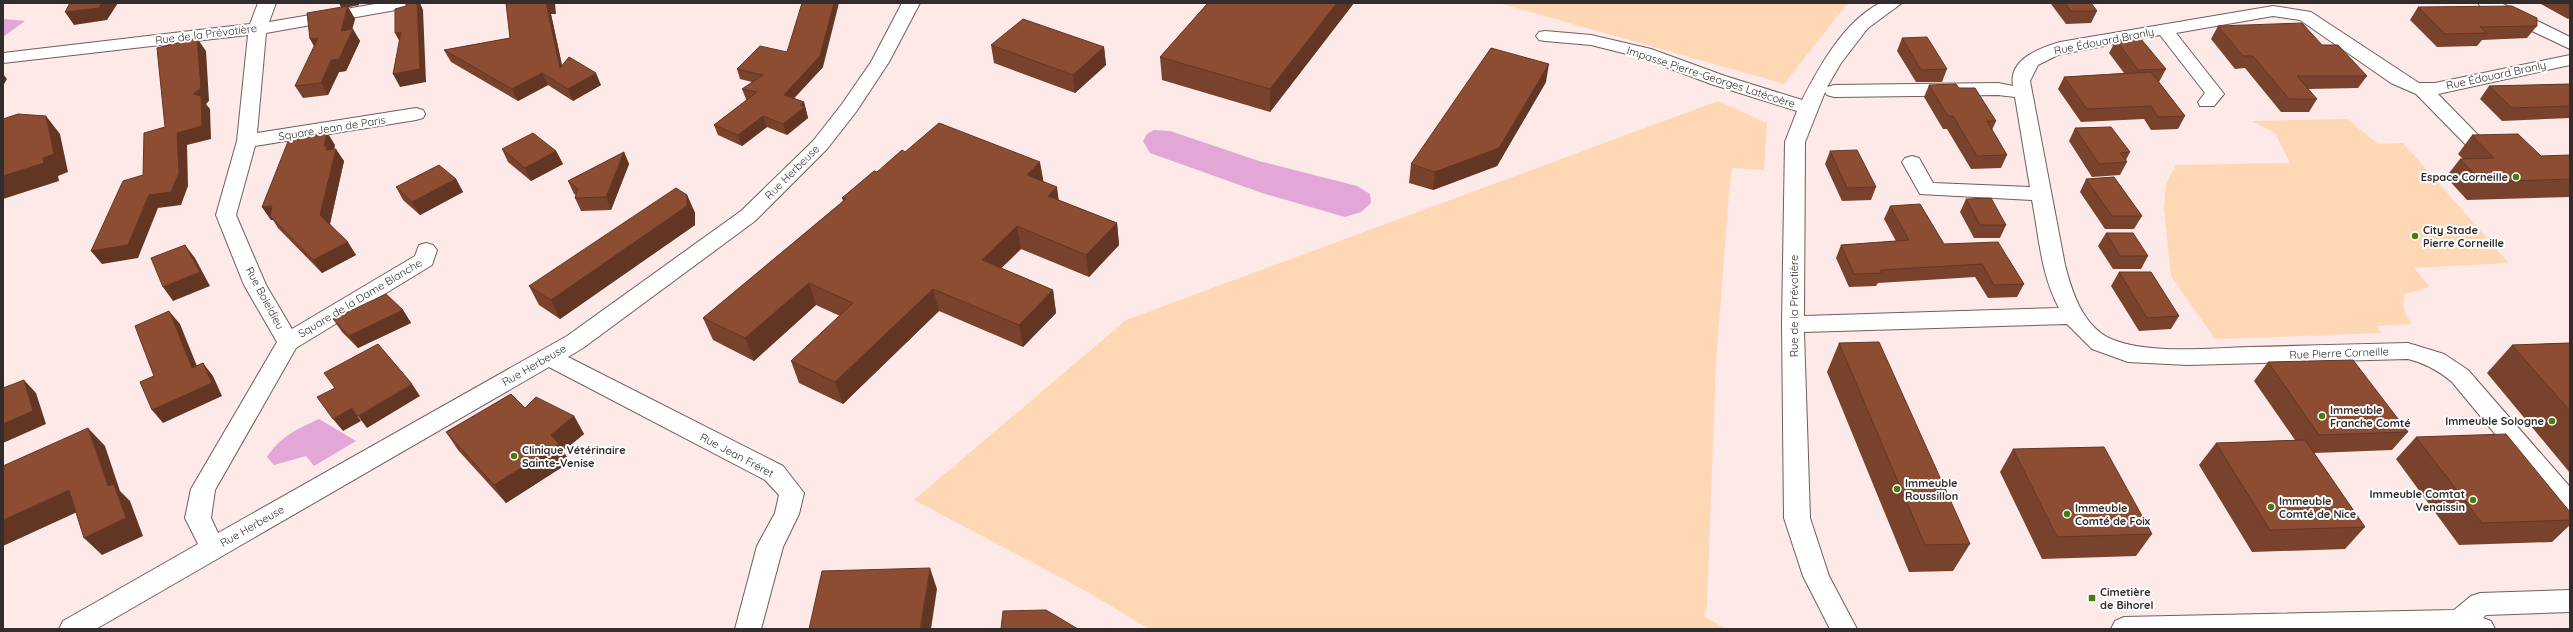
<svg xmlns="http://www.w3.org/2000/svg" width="2573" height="632" font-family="Quicksand,sans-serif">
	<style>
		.green { fill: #fed8b4 }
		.water { fill: #e2a6d7 }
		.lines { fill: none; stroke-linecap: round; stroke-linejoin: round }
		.minor-casing { stroke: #6f5f5f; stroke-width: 2 }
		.minor { fill: #fff; fill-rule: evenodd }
		.wall { fill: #79422c }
		.shaded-wall { fill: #633624 }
		.building { fill: #8d4d33; stroke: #633624 }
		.poi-dot { fill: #467d13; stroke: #fff; stroke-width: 1.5 }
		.labels { text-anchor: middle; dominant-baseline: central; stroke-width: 4; stroke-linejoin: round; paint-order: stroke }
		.street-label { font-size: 11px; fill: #332c2c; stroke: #fff }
		.poi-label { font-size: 11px; font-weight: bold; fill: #332c2c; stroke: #fff; text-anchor: start }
	</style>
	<rect width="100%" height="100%" fill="#fce9e8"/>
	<path class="green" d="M1498,3h350l-64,81z
		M1718,101l49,22 -3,47 -32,-2 -3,25 -13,171 -9,241 -3,11 22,13h-577l-61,-37 -174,-92 212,-180z
		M2347,119l31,25 25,-1 106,120 -95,5 16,19 -25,7c-4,13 0,19 7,30l-36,2 6,7 -167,6 -44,-63 -7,-68 2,-23 10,-20 114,-2 -15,-30 -23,-12z"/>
	<path class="water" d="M3,19l22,2 -22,16z
		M1154,130l16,1 89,30 98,25 13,8 1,9 -10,9 -16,5 -83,-24 -112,-40 -7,-12 4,-7z
		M319,419l37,22 -42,25 -8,-10 -32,9 -7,-8c14,-21 30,-28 52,-38z"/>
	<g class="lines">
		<g class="minor-casing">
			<path id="minor" d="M258,3h18l-7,19 112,-19h35l-3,4 -147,26 -9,100 159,-25 7,2 2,4 -2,4 -7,2 -161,26 -19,69 30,70 26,44 123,-73 4,-11 7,-2 7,2 4,5 -5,15 -136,83 -81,142 -4,28 7,15 349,-197 174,-125 72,-70 29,-37 29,-42 31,-59h18l-31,59 -33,50 -29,37 -72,72 -172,127 -15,9 215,109 21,27 -5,21 -16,33 -22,82h-26l22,-83 18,-33 4,-18 -14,-15 -216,-113 -453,262h-37l4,-8 135,-77 -13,-26 6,-29 86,-147 -33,-57 -28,-70 21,-74 11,-106 -245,28v-10l247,-29z
				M1880,3h22l-34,25 -27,35 -14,24 7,-2 164,-2 15,3c-5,-27 27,-38 47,-44l213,-36 38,6 108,71h16l135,-28v10l-132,29 41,42 3,4 -3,4h-14l-49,-50 -25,-11 -91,-63 -27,-4 -97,17 48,61 -10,12h-14l-2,-4 7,-9 -45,-58 -102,20 -20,10 -8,16 35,184c7,27 17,59 44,73 35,17 102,10 141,9 53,-1 105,-3 158,-4l36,11 24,16 102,117v24l-9,-3 -12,-9 -97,-117c-13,-11 -27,-19 -44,-23l-220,6 -60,-3 -36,-13 -25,-25 -263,8 6,186 19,58 28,53h-27l-27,-53 -19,-58 -2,-194 3,-182 12,-31 -86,-27 -72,-27 -48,-12 -46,-4 -6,-1 -3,-4 3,-4 6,-1 46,4 60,14 74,27 77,24c18,-35 42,-78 78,-97zM1825,92l2,3 7,2 164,-2 17,2 15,90 -97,-4 -14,-25 -7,-2 -7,2 -3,4 18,32 112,6c7,37 9,75 27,108l-255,8 1,-174z
				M2478,3h23l69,34v12l-89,-42z
				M2570,590v22l-84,3 -3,3 8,3 4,8h-384l4,-8 9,-4 330,-7 17,-14 9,-3z"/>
		</g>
		<use href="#minor" class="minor"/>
	</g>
	<path class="wall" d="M339,3h20v2l-11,2 7,12 -3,10 8,12 -14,30 -7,1 -11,23 -25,3 -8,-12 46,-79z
		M506,3l50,11h-5l11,51 39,20 -28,16 -25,-16 -30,16 -67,-39 -7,-12 66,-12z
		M1208,3h146l-84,109 -108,-32 -2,-23z
		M2052,3h39l6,8 -6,12 -25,1 -15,-20z
		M2539,3h31v15l-2,1z
		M2418,7l119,19 -10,12 -45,2 -5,6 -40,1 -27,-27z
		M2218,26l104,19 45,31 -9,12 -50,1 9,10 -8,13h-28l-36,-44 -10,1 -24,-30z
		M1902,38l45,31 -5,13h-26l-19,-31z
		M2116,40l50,29 -7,13 26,34 -7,13 -27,1 -7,-11 -63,3 -23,-33 6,-12 60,-4 -15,-20z
		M991,45l113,2 2,18 -31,28 -81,-30z
		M823,67l-29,31 10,4 4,16 -21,17 -20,-8 -25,19 -24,-11 -4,-10 33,-25 -1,-1 -4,-10 10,-7 -12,-3 -3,-10z
		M1546,82l-49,84 -64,24 -24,-7 2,-19z
		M2570,84v34l-68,3 -22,-22 9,-13z
		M1929,85l30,3 37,33 -4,9 15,25 -6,13 -30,1 -24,-40h-4l-19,-32z
		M2075,128l55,24 -4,8 1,2 -7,13 -28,2 -23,-36z
		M2472,135l69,21 29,-1v42l-103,3 -21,-23 14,-18h3l-5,-5z
		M335,145l-1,4 10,12 -14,63 26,31 -34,18 -44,-45 -5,-8h-2l-9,-13z
		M502,149l54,2 7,13 -32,17 -23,-19z
		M1830,151l46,36 -5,13 -29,1 -17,-37z
		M624,152l5,12 -18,46 -30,1 -6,-13 1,-3 -2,-1 -6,-13z
		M905,152l138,29 16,19 58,23 2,22 -30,32 -68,-28 -20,19 52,22 3,23 -33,34 -84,-36 -96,93 -44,-21 -8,-22 49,-45 -24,-11 -62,56 -41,-21 -10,-22 140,-117 -1,-3z
		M456,179l7,13 -43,23 -17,-15 -7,-13z
		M2086,179l56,37 -8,13h-29l-25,-37z
		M687,195l8,18v12l-135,94 -21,-14 -10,-19z
		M1966,199l40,26 -6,13h-26l-14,-26z
		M1890,206l54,38 80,40 -7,13 -29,1 -13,-21 -97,6 -2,3 -27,1 -13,-29 5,-13 55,-4 -12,-22z
		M2106,233l42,23 -7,13h-28l-15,-23z
		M2119,272l60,44 -8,13 -32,2 -28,-45z
		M403,310l8,13 -53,25 -16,-16 -9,-13z
		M1839,343l131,201 -17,27 -44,1 -82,-200z
		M2570,343v130l-83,-100 25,-28z
		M2268,362l140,70 -16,18 -78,3 51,74 -20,22 -93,3 -53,-87 17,-22 79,-3 -41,-59z
		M525,408l49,8 10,18 -21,17 7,11 -64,41 -48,-53 -12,-18z
		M2416,437l154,75v13l-18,17 -93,3 -63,-86z
		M2013,449l139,85 -16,22 -94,3 -42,-87z"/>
	<path class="shaded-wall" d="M102,3h16l-11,17 -33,5 -9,-13z
		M339,3h20v2l-11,2 7,12 -3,11 1,-1 7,12 -14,30 -7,1 -11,23 -7,-12 10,-23 10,-29 1,-23z
		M417,3h3l3,7 3,72 -26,5 -7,-13z
		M546,3h9l1,11h-5l14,66 -5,-12z
		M834,3h5l-16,64 -35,38 -4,-10z
		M1337,3h17l-84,109v-23z
		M401,32l1,14 -7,-13z
		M197,38l9,13 3,50 -3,3 4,5 1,30 -24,6 1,41 -7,19 -23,3 -20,50 -36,6 -11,-13 58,-56 28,-62 16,-39z
		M318,38l-1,14 -7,-13z
		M1104,47l2,18 -31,28 -2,-18z
		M1549,64l-3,18 -49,84 -64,24 2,-18z
		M542,73l6,12 -30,16 -6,-12z
		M596,73l5,12 -28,16 -5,-12z
		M3,74l4,5 -4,7z
		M804,102l4,16 -21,17 -4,-11 17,-19z
		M46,116l14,18 8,38 -10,4 1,5 -56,18v-23l40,-18z
		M763,116l4,11 -25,19 -4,-11z
		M327,132l8,13 -2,10 3,-6 8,12 -15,67 -9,-13 6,-65 -2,-4z
		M556,151l7,13 -32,17 -6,-13z
		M624,152l5,12 -18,46 -5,-13z
		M1040,162l4,22 -17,-9z
		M456,179l7,13 -43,23 -8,-13z
		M1057,187l3,22 -12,-13z
		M687,195l8,18v12l-135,94 -9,-19z
		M272,206l-2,10 3,4h-2l-9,-13z
		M1117,223l2,22 -30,32 -3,-22z
		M1017,226l4,23 -35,34 -4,-23z
		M348,242l8,13 -34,18 -9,-13z
		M185,245l10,13 15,28 -37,15 -10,-14z
		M809,283l7,22 -62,56 -9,-23z
		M933,289l6,22 -96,93 -8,-22z
		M1053,290l3,23 -33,34 -4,-22z
		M403,310l8,13 -53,25 -9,-12z
		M169,311l11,13 23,57 -11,-13z
		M203,363l10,13 9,20 -59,27 -11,-13z
		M24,380l12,13 10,31 -43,19v-19z
		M412,384l8,12 -53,32 -9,-12z
		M352,408l9,13 -18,10 -10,-12z
		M574,416l10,18 -21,17 7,11 -64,41 -12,-18 57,-50z
		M88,428l17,18 15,45 10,10 13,35 -41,19 -18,-17 24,-52z
		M69,490l17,18 -83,38v-26z
		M930,568l7,21 -6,40h-11z"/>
	<path class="building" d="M70,3h32l-3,5 -34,4z
		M406,3h11l3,66 -27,5 8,-42 -6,1v-24l11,-3z
		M506,3h40l14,65 9,-11 27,16 -28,16 -26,-16 -30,16 -68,-39 66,-12z
		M802,3h32l-14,53 -36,39 20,7 -4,3 5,2 -22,17 -20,-8 -25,19 -24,-10 43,-33 -15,-3 21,-14 -26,-6 23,-23 27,6z
		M1208,3h129l-67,86 -110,-32z
		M2065,3h26l6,8h-26z
		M348,6l-7,25 12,-2 -14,30 -8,1 -10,23 -26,3 23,-48 -8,1 -3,-26z
		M2512,6l25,12v8l-57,1 7,6 -42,1 -27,-27z
		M1023,19l81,28 -31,28 -82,-30z
		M2302,23l20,22h16l29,31h-70l20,23h-28l-36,-43h-10l-25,-30z
		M1927,37l20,32 -26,1 -19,-32z
		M197,38l4,50 -8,6 8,2 1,30 -25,7 2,40 -8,19 -22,3 -21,50 -37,6 32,-70 20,-6 1,-42 21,-6 -8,-79z
		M2141,39l25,30 -28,1 -22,-30z
		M1491,48l58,16 -50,84 -64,24 -24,-8z
		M2151,72l34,44 -27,1 -7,-11 -64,3 -23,-32z
		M1956,84l3,4h16l21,33h-9l20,34 -30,1 -24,-40h-5l-19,-31z
		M2570,84v22l-58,2 -23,-22z
		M18,114l28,2 8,38 -11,4 1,5 -41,13v-57z
		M939,123l101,39 -13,13 30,12 -9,9 69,27 -31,32 -69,-29 -35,34 71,30 -34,35 -86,-36 -98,93 -44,-21 62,-58 -44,-20 -64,55 -42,-20 143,-119 -4,-1 32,-27 3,1 25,-22 3,2z
		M2111,127l19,25 -10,1 7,9 -28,2 -24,-36z
		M327,132l-3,14 3,-1 -1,5 10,-1 -16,66 28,27 -35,18 -43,-44 2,-10 -10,1 27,-68z
		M533,133l23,18 -31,17 -23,-19z
		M2518,134l23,22 29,-1v24l-88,3 -22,-23 34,-1 -22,-23z
		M1857,150l19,37 -29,1 -17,-37z
		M624,152l-18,45 -31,1 3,-9 -10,-8z
		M439,165l17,14 -44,23 -16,-15z
		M2114,177l28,39h-30l-26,-37z
		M676,188l11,7v11l-136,94 -22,-14z
		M1991,198l15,27h-26l-14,-26z
		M1920,204l24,40 54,-2 26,42 -30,1 -12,-21 -102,6 2,3 -28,1 -13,-29 68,-5 -19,-34z
		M2106,233h27l15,23h-28z
		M185,245l15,27 -37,15 -12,-29z
		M2119,272h32l28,44 -32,2z
		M386,294l17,16 -54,26 -16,-17z
		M169,311l23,57 11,-5 9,20 -60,27 -12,-28 14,-6 -19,-50z
		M1879,342l91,202 -45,1 -86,-202z
		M2570,343v68l-58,-66z
		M378,344l34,40 -54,32 -6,-8 -19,11 -16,-22 18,-9 -11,-15z
		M2353,360l55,72 -89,3 -51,-73z
		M24,380l9,31 -30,13v-36z
		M511,394l14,14 11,-11 38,19 -23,19 8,9 -65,41 -48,-53z
		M88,428l20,58 6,-2 12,34 -42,20 -15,-48 -66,30v-54z
		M2506,434l64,78v8l-88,3 -66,-86z
		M2305,440l60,87 -95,3 -54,-87z
		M2104,447l48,87 -95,3 -44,-88z
		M930,568l-10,61h-111l13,-58z
		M1046,610l32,19h-77l2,-18z"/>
	<g class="poi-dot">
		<circle cx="2516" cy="177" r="4"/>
		<circle cx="2415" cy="236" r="4"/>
		<circle cx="2322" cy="416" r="4"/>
		<circle cx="2552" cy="421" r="4"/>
		<circle cx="514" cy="456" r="4"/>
		<circle cx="1897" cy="489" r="4"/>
		<circle cx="2473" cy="500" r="4"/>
		<circle cx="2271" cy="507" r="4"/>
		<circle cx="2067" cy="514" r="4"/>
		<rect x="2088" y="594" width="8" height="8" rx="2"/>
	</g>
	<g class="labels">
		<g class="street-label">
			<text transform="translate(206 34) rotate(-7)">Rue de la Prévotière</text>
			<text transform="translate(2104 41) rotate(-11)">Rue Édouard Branly</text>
			<text transform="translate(2496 75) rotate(-12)">Rue Édouard Branly</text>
			<text transform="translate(1711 77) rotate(18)">Impasse Pierre-Georges Latécoère</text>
			<text transform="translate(332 128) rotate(-9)">Square Jean de Paris</text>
			<text transform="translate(792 172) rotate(-45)">Rue Herbeuse</text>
			<text transform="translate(265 298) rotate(62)">Rue Boieldieu</text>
			<text transform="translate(360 298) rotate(-31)">Square de la Dame Blanche</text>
			<text transform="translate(1794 306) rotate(-90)">Rue de la Prévotière</text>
			<text transform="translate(2339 353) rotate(-2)">Rue Pierre Corneille</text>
			<text transform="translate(534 365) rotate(-30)">Rue Herbeuse</text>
			<text transform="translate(737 455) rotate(28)">Rue Jean Fréret</text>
			<text transform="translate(252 526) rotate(-30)">Rue Herbeuse</text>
		</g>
		<g class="poi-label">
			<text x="2508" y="177" text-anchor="end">Espace Corneille</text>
			<text x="2423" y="230">City Stade<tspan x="2423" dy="13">Pierre Corneille</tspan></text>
			<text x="2330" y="410">Immeuble<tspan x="2330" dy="13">Franche Comté</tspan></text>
			<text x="2544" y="421" text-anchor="end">Immeuble Sologne</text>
			<text x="522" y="450">Clinique Vétérinaire<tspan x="522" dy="13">Sainte-Venise</tspan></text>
			<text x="1905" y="483">Immeuble<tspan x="1905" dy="13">Roussillon</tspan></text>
			<text x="2465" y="494" text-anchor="end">Immeuble Comtat<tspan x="2465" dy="13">Venaissin</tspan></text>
			<text x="2279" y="501">Immeuble<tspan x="2279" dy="13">Comté de Nice</tspan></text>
			<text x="2075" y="508">Immeuble<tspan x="2075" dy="13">Comté de Foix</tspan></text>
			<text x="2100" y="592">Cimetière<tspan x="2100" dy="13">de Bihorel</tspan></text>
		</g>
	</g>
	<rect width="2573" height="632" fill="none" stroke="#332c2c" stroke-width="8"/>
</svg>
